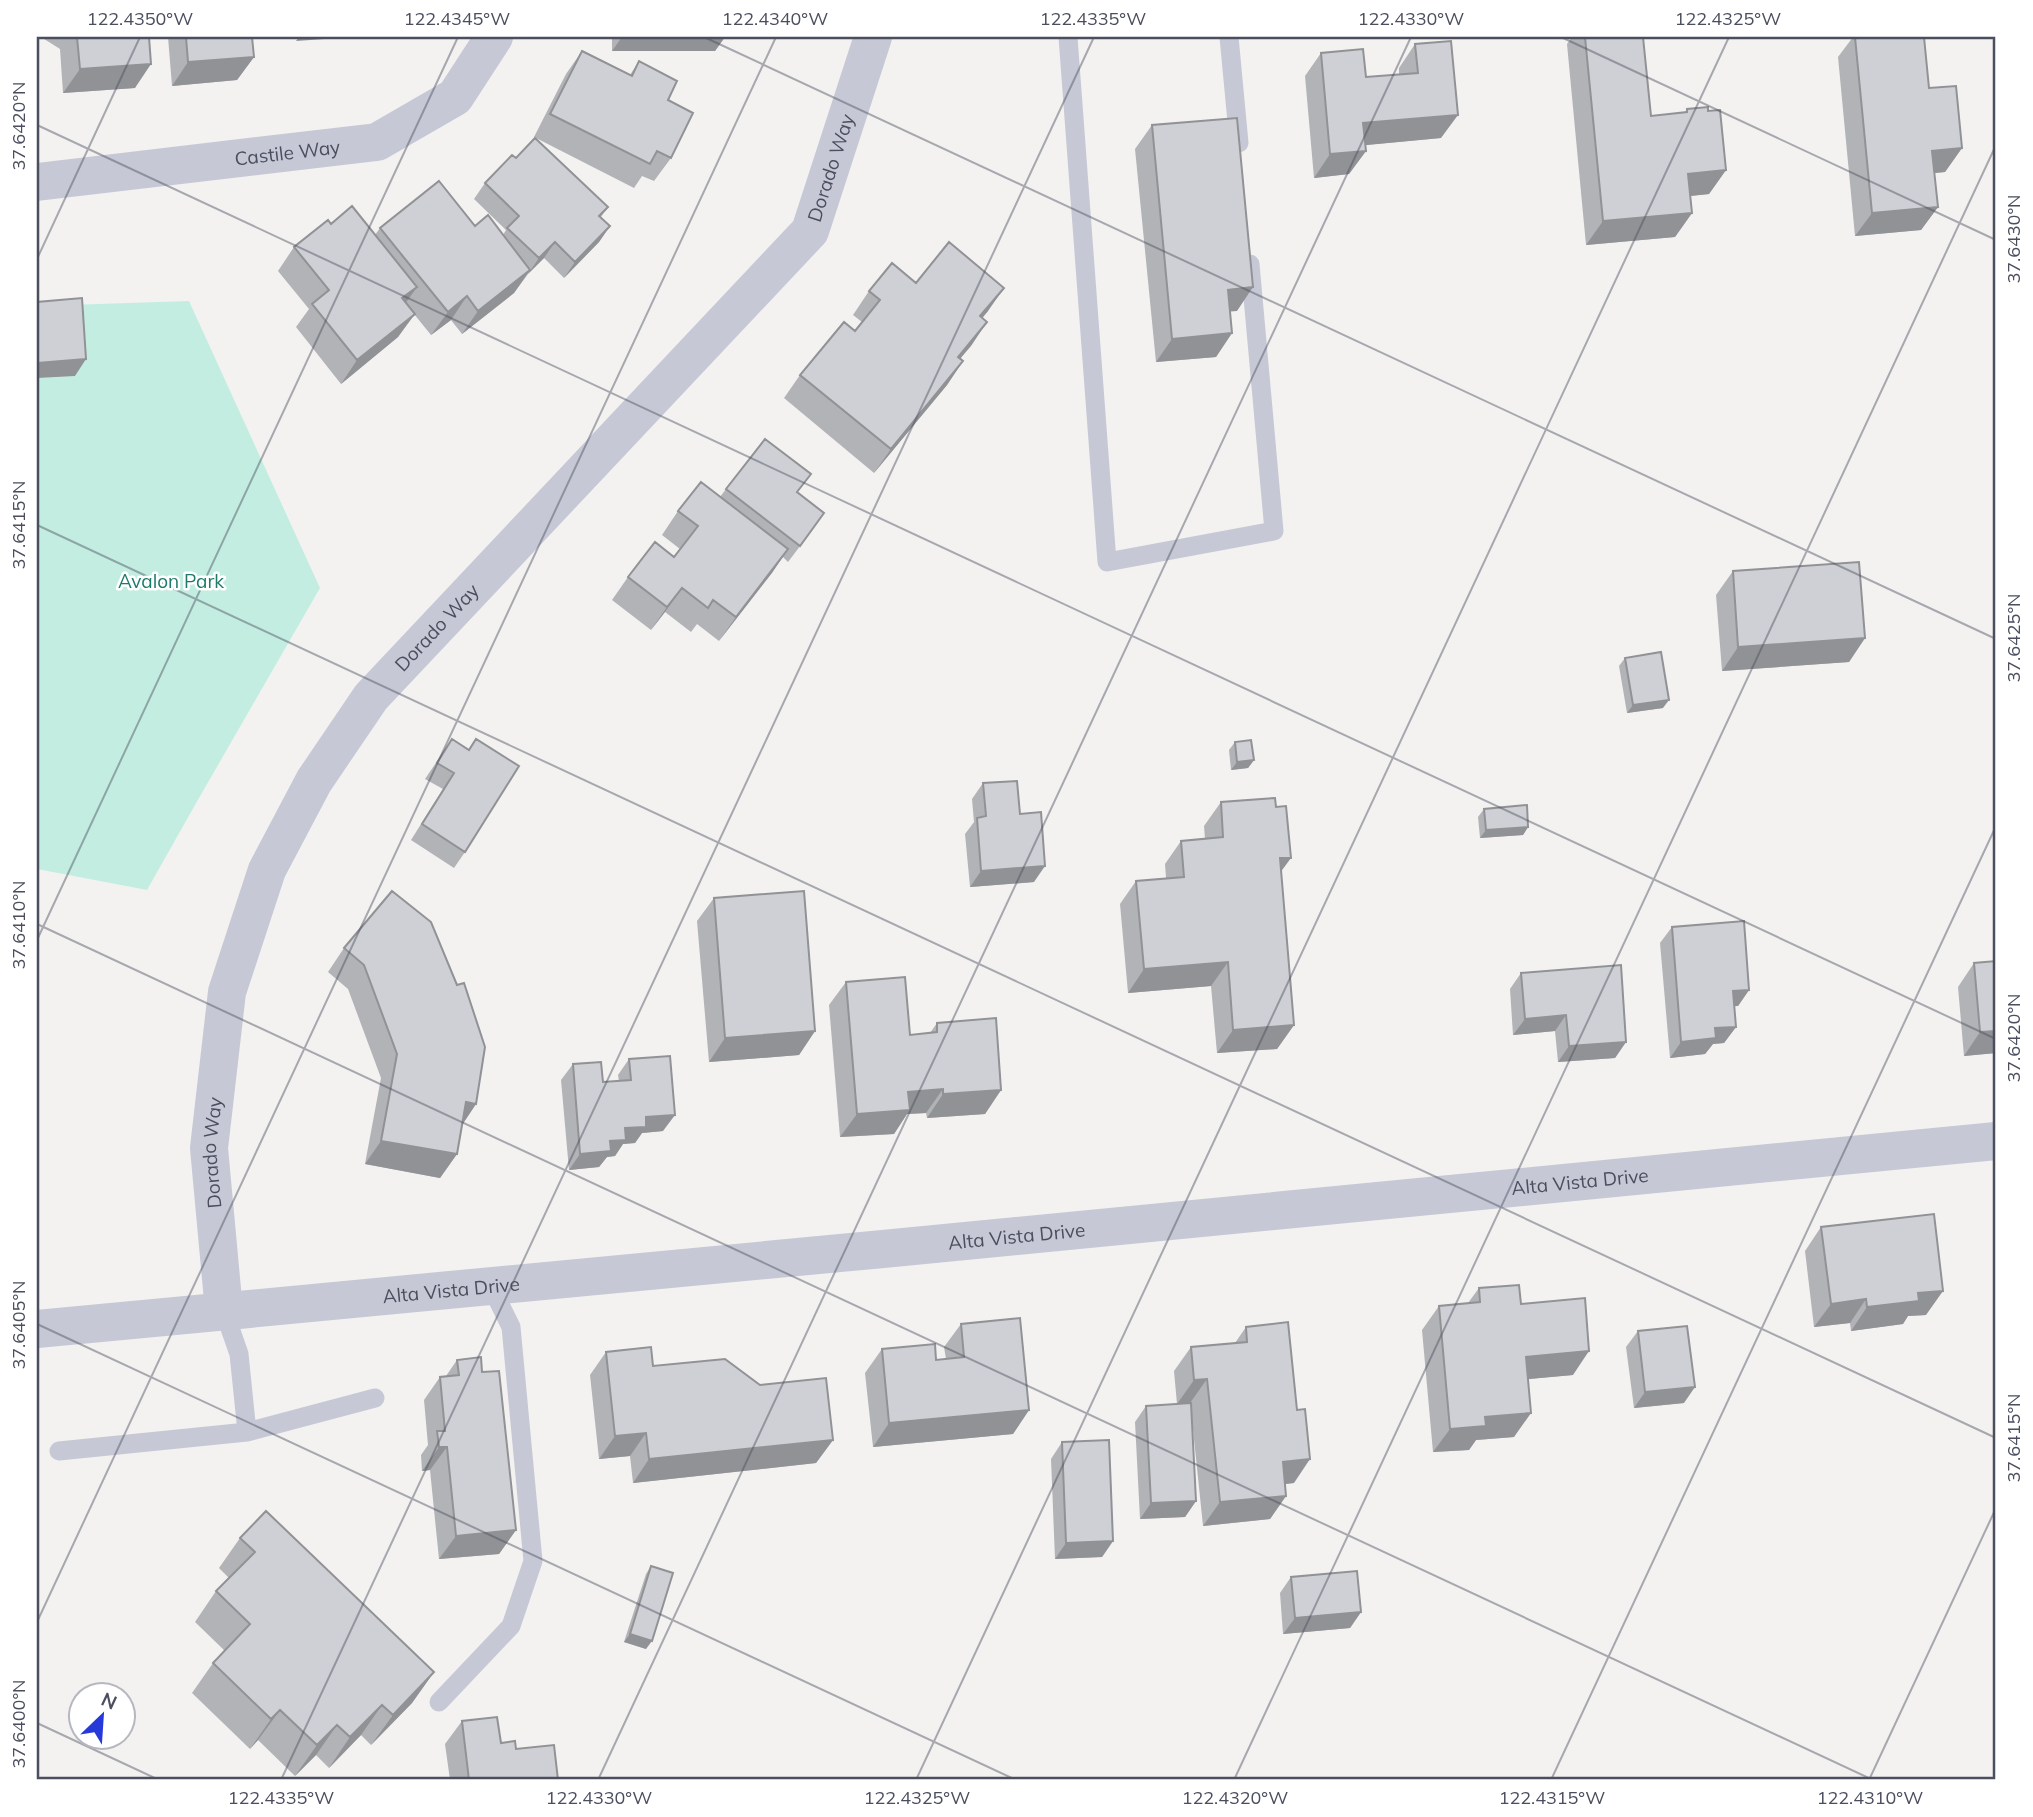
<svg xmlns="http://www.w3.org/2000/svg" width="2033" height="1817" font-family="Mulish,sans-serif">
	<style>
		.green { fill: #c4ede1 }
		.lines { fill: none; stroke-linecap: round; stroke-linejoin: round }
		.service { stroke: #c6c9d5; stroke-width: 19 }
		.minor { stroke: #c6c9d5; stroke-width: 38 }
		.wall { fill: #b2b3b7 }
		.shaded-wall { fill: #919295 }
		.building { fill: #cfd0d5; stroke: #919295; stroke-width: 2 }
		.ticks { fill: none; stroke: #4a4e5e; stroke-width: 2; stroke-opacity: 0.45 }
		.labels { text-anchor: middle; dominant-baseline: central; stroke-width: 5; stroke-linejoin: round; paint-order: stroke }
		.street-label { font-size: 19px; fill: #4a4e5e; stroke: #fff }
		.park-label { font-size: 19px; fill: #1e7b6c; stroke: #fff }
		.neatline { fill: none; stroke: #4a4e5e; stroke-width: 2.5 }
		.ticks-label { font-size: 18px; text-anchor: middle; fill: #4a4e5e }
	</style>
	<rect width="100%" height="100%" fill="#f3f2f1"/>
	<path class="green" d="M189,301l131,287 -121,210 -52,92 -110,-21v-563z"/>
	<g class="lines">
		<path class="service" d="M1068,37l39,525 167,-31 -24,-267
			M1229,37l10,106
			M247,1432l128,-34
			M59,1451l188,-19 -8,-78 -15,-43
			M439,1702l72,-76 22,-65 -22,-234 -20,-41"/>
		<g class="minor">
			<path id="s1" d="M37,182l340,-40 78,-45 39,-60"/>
			<path id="s2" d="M224,1311l-15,-163 18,-156 40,-122 47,-89 57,-84 439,-466 63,-194"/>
			<path id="s3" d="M37,1329l846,-80 1113,-108"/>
		</g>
	</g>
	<path class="wall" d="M41,37h108l-14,51 -72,5 -3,-44z
		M168,37h84l2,20 -17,23 -65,6z
		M612,37h113l-10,14h-103z
		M1572,37h71l8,79 33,-3 3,-4 39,61 -17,24 -19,2 2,17 -17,24 -89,8 -19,-201z
		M1853,37h2l74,51 33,60 -17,24 -11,1 4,34 -17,23 -66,6 -17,-179z
		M1415,44l26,94 -76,7 1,6 -17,23 -35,4 -9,-102 16,-23 45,24 33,-3v-6z
		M582,51l48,24 9,-14 29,39 3,58 -17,23 -12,-5 -8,12 -100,-51 32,-63z
		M1152,125l85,186h-7l2,22 -16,24 -60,5 -21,-213z
		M516,158l92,49 -7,10 9,9 -11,16 -35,36 -20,-20 -16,16 -14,19 -52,41 -11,-14 -20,15 -17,-21 -16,23 -57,47 -45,-57 13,-18 -31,-38 16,-24 37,-23 44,11 5,-7 95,-2 28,9 3,-5 -32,-31 11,-16z
		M916,283l72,28 -6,7 5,4 -27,37 3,2 -16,24 -73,88 -90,-75 16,-23 55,-44 7,-9 -9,-7 16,-24z
		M726,489l72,3 15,37 -25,33 -5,-5 -64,84 -22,-17 -6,8 -26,-20 -14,18 -39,-30 16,-23 46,-20 6,-8 -18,-14 16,-24 42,-14z
		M1733,571l132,67 -16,24 -127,9 -6,-76z
		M1625,658l38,50 -36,5 -8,-47z
		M452,739l16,11 8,-11 -11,113 -11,16 -43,-28 32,-51 -18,-10z
		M1235,742l19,18 -6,8 -17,2 -2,-20z
		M983,783l37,31 14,68 -64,5 -5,-53 9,-12 -2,-23z
		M1221,802l60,69 13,154 -17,24 -60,4 -6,-67 -83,7 -8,-89 16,-23 30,-3 -1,-14 16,-23 24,-2 -1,-13z
		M1484,809l44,18 -5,8 -43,3 -2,-21z
		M392,891l84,213 -14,21 -5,29 -17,24 -75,-14 16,-86 -33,-89 -20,-17 16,-24z
		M714,898l101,133 -16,24 -90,7 -12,-141z
		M1672,927l77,63 -11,16h-4l2,21 -12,16 -11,1 -8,10 -35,4 -10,-115z
		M1996,961v92l-32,3 -6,-69 16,-24z
		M1521,973l105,69 -11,16 -57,4 -3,-31 -42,4 -3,-46z
		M846,982l64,53 20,-2 7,-10 64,67 -16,24 -58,4 -1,-5 -19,1 -13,20 -54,3 -11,-132z
		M629,1059l34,72 -21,2 -7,10 -12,1 -8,12 -8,1 -8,10 -30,3 -8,-90 12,-16 30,18 16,-1 -1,-6z
		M1821,1227l105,88 -18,1 -5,8 -52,7 -1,-8 -36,4 -9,-76z
		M1479,1288l42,16 52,71 -45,4 -14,58 -38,3 -7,10 -36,2 -11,-122 17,-24 29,-3z
		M961,1324l68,86 -16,24 -140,13 -8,-74 17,-24 54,11 10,-1 -2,-12z
		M1246,1327l48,156 -9,1 1,12 -16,23 -67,7 -12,-116 5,91 -11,16 -45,2 -5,-97 11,-16 31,-2 -3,-33 17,-24 44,-4z
		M1638,1331l46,72 -50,5 -8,-61z
		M606,1352l47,14 180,74 -17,23 -183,20 -3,-27 -31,3 -9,-84z
		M457,1360l25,12 34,158 -17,24 -60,5 -9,-89 -8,1 -1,-16 7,-10 -4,-45 16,-23 6,-1z
		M1062,1442l51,99 -11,16 -47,2 -4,-100z
		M240,1538l194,134 -22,31 -41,42 -10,-10 -32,33 -13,-13 -21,21 -37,-36 -8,9 -58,-56 21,-30 12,-12 -30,-29 21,-31 13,-13 -10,-10z
		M651,1566l-5,83 -22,-7 22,-68z
		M1291,1577l70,35 -11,16 -67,6 -3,-41z
		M462,1721l39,22 15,6 42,31h-108l-5,-36z"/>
	<path class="shaded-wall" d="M299,37h54l-57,4z
		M622,37h103l-10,14h-103z
		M254,57l-17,23 -65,6 16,-24z
		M151,64l-16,24 -72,5 17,-24z
		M1458,115l-17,23 -95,9 17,-24z
		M1962,148l-17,24 -30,3 17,-24z
		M1366,151l-17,23 -35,4 16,-24z
		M1726,170l-17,24 -38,4 17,-24z
		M1938,207l-17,23 -66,6 17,-23z
		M1692,213l-17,24 -89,8 17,-24z
		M610,226l-11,16 -35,36 11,-16z
		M555,242l-11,16 -16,16 11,-16z
		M530,270l-16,23 -52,41 16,-23z
		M417,287l-17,24 2,-13z
		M1253,287l-16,24 -26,2 17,-23z
		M1004,288l-16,23 -24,29 16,-24z
		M467,296l-16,24 -20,15 17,-23z
		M415,314l-17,23 -57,47 16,-24z
		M987,322l-16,24 -30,35 17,-24z
		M1232,333l-16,24 -60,5 16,-23z
		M86,359l-11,17 -38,2v-15z
		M963,361l-16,24 -73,88 17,-24z
		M788,549l-16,24 -53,68 17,-24z
		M682,588l-17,24 -14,18 16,-23z
		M1865,638l-16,24 -127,9 16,-24z
		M1669,700l-6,8 -36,5 6,-8z
		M1254,760l-6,8 -17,2 6,-8z
		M1528,827l-5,8 -43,3 6,-8z
		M1280,858h11l-17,23z
		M1045,866l-11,16 -64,5 11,-16z
		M1228,962l-17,24 -83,7 16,-24z
		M1749,990l-11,16 -17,1 12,-16z
		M1566,1015l-11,16 -42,4 12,-16z
		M1294,1025l-17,24 -60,4 16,-23z
		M1736,1027l-12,16 -11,1 -8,10 -35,4 11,-16 34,-14z
		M815,1031l-16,24 -90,7 16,-24z
		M1996,1031v22l-32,3 16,-24z
		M1626,1042l-11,16 -57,4 11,-16z
		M943,1089l-17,24 -19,1 -13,20 -54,3 17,-23 51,-22z
		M1001,1090l-16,24 -58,4 16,-24z
		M466,1102l10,2 -16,24z
		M675,1115l-12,16 -21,2 -7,10 -12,1 -8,12 -8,1 -8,10 -30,3 11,-16 30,-13 15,-13 21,-11z
		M381,1141l76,13 -17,24 -75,-14z
		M1943,1291l-17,24 -18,1 -5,8 -52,7 16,-24 51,-14z
		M1866,1299l-16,24 -36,4 17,-23z
		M1589,1351l-16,24 -64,6 17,-24z
		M1207,1379l-17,24 -13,1 17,-24z
		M1695,1387l-11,16 -50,5 11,-16z
		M1029,1410l-16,24 -140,13 16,-24z
		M1531,1413l-17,24 -38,3 -7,10 -36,2 17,-23 35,-12z
		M646,1433l-16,23 -31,3 16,-23z
		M833,1440l-17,23 -183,20 16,-24z
		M439,1447h8l-17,23 -8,1z
		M1310,1459l-16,24 -27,3 16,-24z
		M1286,1496l-16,23 -67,7 17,-24z
		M1196,1501l-11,16 -45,2 11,-16z
		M516,1530l-17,24 -60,5 17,-23z
		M1113,1541l-11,16 -47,2 11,-16z
		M1361,1612l-11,16 -67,6 12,-16z
		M630,1634l22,7 -6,8 -22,-7z
		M434,1672l-22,31 -41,42 22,-30z
		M382,1705l-21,30 -32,33 21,-31z
		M280,1710l-22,30 -8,9 21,-30z
		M337,1725l-21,30 -21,21 22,-31z"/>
	<path class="building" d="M77,37h72l2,27 -71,5z
		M186,37h66l2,20 -66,5z
		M1585,37h58l8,79 36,-4v-3l21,-2v4l12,-1 6,60 -38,4 4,39 -89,8z
		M1855,37h69l5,51 27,-2 6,62 -30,3 6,56 -66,6z
		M1451,41l7,74 -95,8 3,28 -36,3 -9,-101 42,-4 3,28 52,-4 -3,-29z
		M582,51l50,25 7,-15 38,20 -9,19 25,13 -22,45 -14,-7 -7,13 -100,-50z
		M1237,118l16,169 -25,3 4,43 -60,6 -20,-214z
		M535,138l73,69 -9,9 11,10 -35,36 -20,-20 -16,16 -32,-30 12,-12 -34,-33 27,-28 4,3z
		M439,181l36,45 13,-11 42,55 -52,41 -11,-15 -19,16 -68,-84z
		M352,206l65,81 -15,11 13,16 -58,46 -45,-56 17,-14 -35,-43 34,-27 3,4z
		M949,242l55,46 -24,28 7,6 -29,35 5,4 -72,88 -91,-74 44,-53 11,9 25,-31 -11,-9 23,-28 24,20z
		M82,298l4,61 -49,4v-61z
		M765,439l46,35 -14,18 27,21 -24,33 -74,-57z
		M701,482l87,67 -52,68 -23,-17 -5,8 -26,-20 -15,19 -39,-30 27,-35 19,15 24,-31 -20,-15z
		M1859,562l6,76 -127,9 -5,-76z
		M1661,652l8,48 -36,5 -8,-47z
		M452,739l17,11 7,-11 43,27 -54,86 -43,-28 32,-51 -17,-10z
		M1251,740l3,20 -17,2 -2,-20z
		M1017,781l3,33 21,-2 4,54 -64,5 -4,-53 9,-2 -3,-33z
		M1275,798l1,9 10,-1 5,52h-11l14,167 -61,5 -5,-68 -84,7 -8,-88 48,-4 -3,-36 42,-4 -2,-35z
		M1527,805l1,22 -42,3 -2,-21z
		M392,891l39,31 26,63 7,-2 21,64 -9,57 -10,-2 -9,52 -76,-13 16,-87 -33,-89 -20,-17z
		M804,891l11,140 -90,7 -11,-140z
		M1744,921l5,69 -16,1 3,36 -21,1 1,10 -35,4 -9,-115z
		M1996,961v70l-16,1 -6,-69z
		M1621,965l5,77 -57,4 -3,-31 -41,4 -4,-46z
		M905,977l5,58 27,-3v-9l59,-5 5,72 -58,4v-5l-35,3 2,18 -53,4 -11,-132z
		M670,1056l5,59 -29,2v10l-21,1 1,12 -16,1 1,10 -31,3 -7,-90 28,-2 2,20 28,-2 -2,-21z
		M1934,1214l9,77 -25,2 1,8 -52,6 -1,-8 -35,5 -10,-77z
		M1519,1285l2,19 64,-6 4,53 -63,6 5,56 -46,4 1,9 -36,3 -11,-123 41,-4 -1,-14z
		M1020,1318l9,92 -140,13 -7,-74 53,-5 1,16 28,-3 -3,-33z
		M1288,1322l9,88 8,-1 5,50 -27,3 3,34 -66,6 -13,-123 -13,1 -3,-33 56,-5 -1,-15z
		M1687,1326l8,61 -50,5 -7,-61z
		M651,1347l2,19 72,-7 35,26 66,-7 7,62 -184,19 -3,-26 -31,3 -9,-84z
		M481,1357l1,15 17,-1 17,159 -60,6 -9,-89h-8l-2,-16h8l-5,-54 19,-2 -2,-15z
		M1191,1403l5,98 -45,2 -5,-97z
		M1109,1440l4,101 -47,2 -4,-101z
		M266,1511l168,161 -41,43 -11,-10 -32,32 -13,-12 -20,20 -37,-35 -9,9 -58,-56 37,-39 -34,-33 39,-39 -15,-14z
		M651,1566l22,7 -21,68 -22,-7z
		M1357,1571l4,41 -66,6 -4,-41z
		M497,1717l4,26 14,-2 1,8 38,-4 4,35h-89l-7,-59z"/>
	<path class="ticks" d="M704,37l1292,602M1561,37l435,203M37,125l1959,914M37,259l103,-222M37,525l1959,913M37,924l1836,856M37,940l421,-903M37,1324l979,456M37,1622l739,-1585M37,1723l122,57M281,1780l813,-1743M598,1780l813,-1743M916,1780l813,-1743M1234,1780l762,-1635M1551,1780l445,-954M1869,1780l127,-272"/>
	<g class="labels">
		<g class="street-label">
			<text stroke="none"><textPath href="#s1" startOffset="252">Castile Way</textPath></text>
			<text stroke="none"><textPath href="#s2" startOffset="1358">Dorado Way</textPath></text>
			<text stroke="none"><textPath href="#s2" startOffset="747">Dorado Way</textPath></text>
			<text stroke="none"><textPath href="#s2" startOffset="159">Dorado Way</textPath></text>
			<text stroke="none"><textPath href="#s3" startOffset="1550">Alta Vista Drive</textPath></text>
			<text stroke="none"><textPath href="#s3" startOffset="984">Alta Vista Drive</textPath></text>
			<text stroke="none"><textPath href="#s3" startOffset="416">Alta Vista Drive</textPath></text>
		</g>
		<g class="park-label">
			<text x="171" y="581">Avalon Park</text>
		</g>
	</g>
	<rect width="2033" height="1817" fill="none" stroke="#ffffff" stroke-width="77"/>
	<g transform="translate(102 1716) rotate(25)"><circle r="33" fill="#ffffff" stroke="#b7b8bf" stroke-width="2"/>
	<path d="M0-5L12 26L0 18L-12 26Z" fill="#263ad9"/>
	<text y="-10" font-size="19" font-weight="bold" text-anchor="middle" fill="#4a4e5e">N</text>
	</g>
	<rect x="38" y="38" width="1956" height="1740" class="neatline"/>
	<g class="ticks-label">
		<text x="140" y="25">122.4350°W</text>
		<text x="457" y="25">122.4345°W</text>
		<text x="775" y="25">122.4340°W</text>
		<text x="1093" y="25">122.4335°W</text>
		<text x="1411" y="25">122.4330°W</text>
		<text x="1728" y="25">122.4325°W</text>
		<text transform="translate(19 126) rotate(-90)" y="6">37.6420°N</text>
		<text transform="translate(2014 239) rotate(-90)" y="6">37.6430°N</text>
		<text transform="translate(19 525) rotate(-90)" y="6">37.6415°N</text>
		<text transform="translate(2014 638) rotate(-90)" y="6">37.6425°N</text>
		<text transform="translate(19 925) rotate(-90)" y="6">37.6410°N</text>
		<text transform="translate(2014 1038) rotate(-90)" y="6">37.6420°N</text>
		<text transform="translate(19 1325) rotate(-90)" y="6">37.6405°N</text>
		<text transform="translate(2014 1438) rotate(-90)" y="6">37.6415°N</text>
		<text transform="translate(19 1724) rotate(-90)" y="6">37.6400°N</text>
		<text x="281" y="1804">122.4335°W</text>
		<text x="599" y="1804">122.4330°W</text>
		<text x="917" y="1804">122.4325°W</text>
		<text x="1235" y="1804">122.4320°W</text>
		<text x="1552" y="1804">122.4315°W</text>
		<text x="1870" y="1804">122.4310°W</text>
	</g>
</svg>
